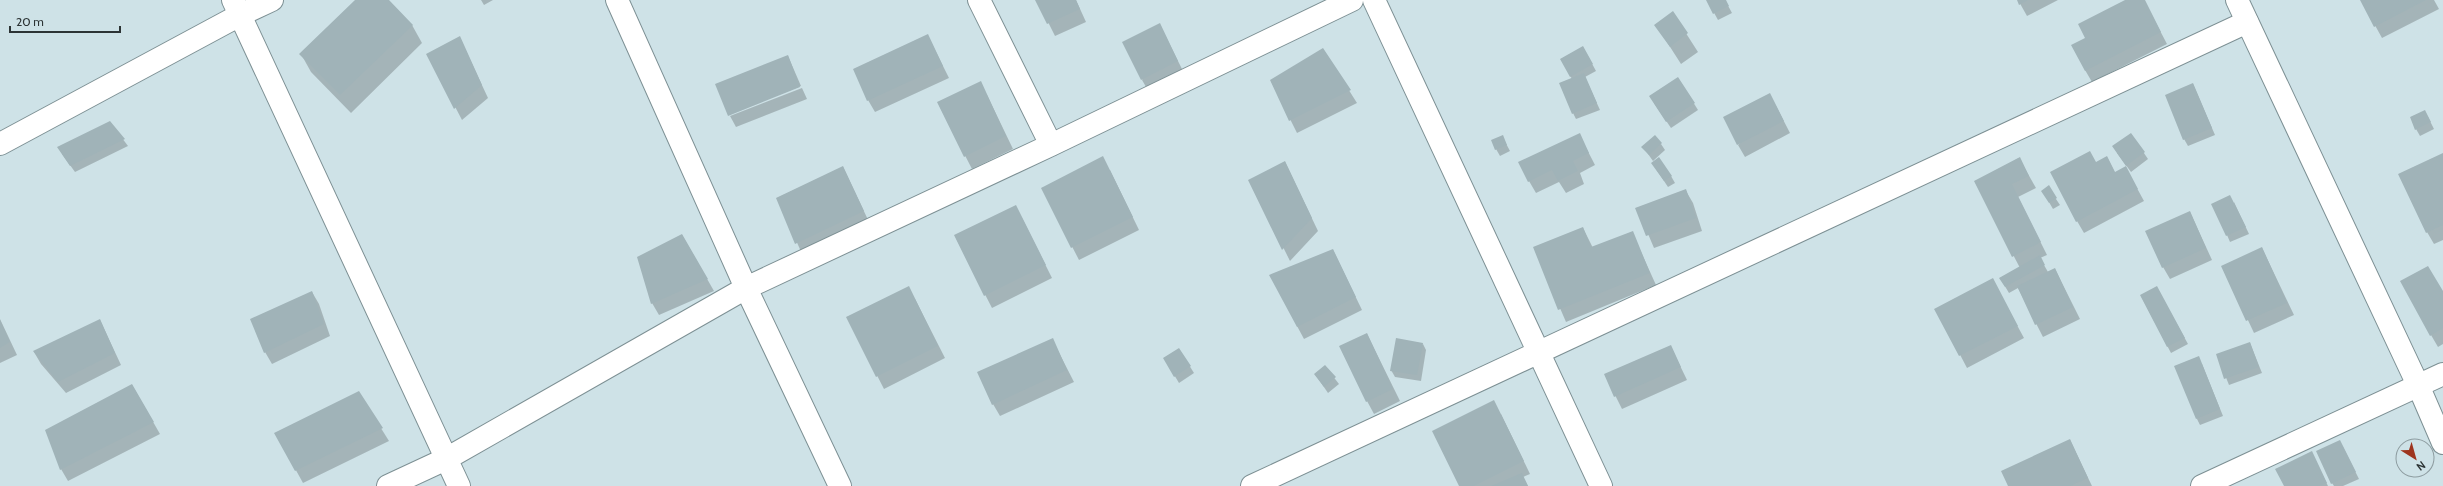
<svg xmlns="http://www.w3.org/2000/svg" width="2443" height="486" font-family="Cabin,sans-serif">
	<style>
		.shadow { fill: #0003 }
		.building { fill: #a0b3b8 }
		.lines { fill: none; stroke-linecap: round; stroke-linejoin: round }
		.minor-casing { stroke: #7d9094; stroke-width: 24 }
		.secondary-casing { stroke: #7d9094; stroke-width: 24 }
		.minor { stroke: #fff; stroke-width: 22 }
		.secondary { stroke: #fff; stroke-width: 22 }
	</style>
	<rect width="100%" height="100%" fill="#cee2e7"/>
	<path class="shadow" d="M356,0h32l24,25 10,18 -71,70 -40,-41 -10,-18z
		M481,0h12l-9,5z
		M1037,0h39l10,22 -31,14z
		M1707,0h18l7,13 -14,7z
		M2018,0h40l-31,16z
		M2127,0h17l23,44 -75,38 -7,-12 1,-32z
		M2361,0h73l5,9 -57,29z
		M1673,13l25,39 -17,12 -25,-39z
		M928,36l21,42 -74,34 -7,-12z
		M1166,37l18,36 -35,19 -7,-12z
		M460,38l28,60 -26,22 -34,-65z
		M1583,47l13,24 -11,6 15,33 -24,9 -3,-6 -1,-34 -11,-20z
		M1323,49l34,54 -60,30 -26,-52z
		M788,56l13,30 -72,28z
		M1678,78l20,32 -27,18 -17,-25z
		M2193,84l22,51 -27,11 -4,-7z
		M802,88l5,11 -71,28 -6,-11z
		M987,95l26,54 -41,20 -34,-66z
		M1776,106l14,27 -45,24 -7,-12z
		M2428,117l6,12 -14,7 -4,-7z
		M110,122l18,24 -53,26 -13,-18z
		M1579,134l16,31 -15,8 4,11 -18,9 -7,-11 -23,11 -7,-12z
		M2131,134l17,25 -17,13 -14,-19z
		M1502,136l8,15 -10,5 -4,-7z
		M1661,144l4,6 -12,11 -10,-14z
		M2443,154v86l-9,4 -7,-12z
		M2107,157l8,16 17,6 12,22 -60,32 -7,-12z
		M2019,158l17,30 -18,9 29,58 -7,3 8,14 7,-3 25,50 -37,18 -25,-49 -9,5 -9,-15 20,-10 -45,-86z
		M1285,162l33,69 -28,30 -40,-80z
		M843,167l27,57 -67,32 -26,-58z
		M1656,169l15,7 4,7 -7,4z
		M1110,170l29,60 -60,30 -37,-72z
		M2048,187l12,18 -7,4 -7,-12z
		M1686,191l7,12 9,28 -48,17 -17,-40z
		M2234,202l15,32 -19,8 -3,-7z
		M2190,212l22,48 -42,19 -7,-12z
		M1022,218l30,60 -60,30 -37,-72z
		M1583,228l10,20 39,-16 24,53 -90,37 -32,-74z
		M682,235l32,56 -55,24 -7,-12z
		M2262,248l32,67 -40,18 -31,-66z
		M1333,250l29,60 -58,29 -7,-13z
		M2157,288l31,56 -17,9 -30,-57z
		M312,292l7,12 11,32 -58,28 -7,-12z
		M1999,292l25,46 -57,30 -31,-59z
		M2443,292v52l-5,3 -7,-12z
		M915,299l30,59 -61,31 -37,-72z
		M0,319l17,36 -17,8z
		M100,320l21,45 -55,28 -25,-29 -7,-12z
		M1367,334l33,67 -26,13 -7,-13z
		M1052,339l22,43 -74,34 -7,-12z
		M2250,343l12,30 -33,12 -12,-30z
		M1423,344l3,6 -5,31 -26,-4 -4,-7z
		M1671,347l16,33 -65,29 -17,-34z
		M1179,349l15,24 -15,10 -15,-25z
		M2202,364l21,52 -23,9 -3,-6z
		M1325,366l14,18 -11,9 -13,-19z
		M132,385l28,49 -92,47 -7,-12z
		M359,393l30,48 -86,42 -27,-49z
		M1501,414l29,60 -7,3 5,9h-68z
		M2070,440l22,46h-83z
		M2343,447l16,32 -16,7h-9l-2,-3z
		M2315,459l13,27h-43z"/>
	<path class="building" d="M355,0h34l24,25 -73,70 -41,-41z
		M1035,0h41l4,9 -33,15z
		M1706,0h20l3,6 -16,8z
		M2017,0h11l-9,5z
		M2125,0h20l16,32 -76,39 -14,-26 14,-7 -7,-14z
		M2360,0h66l-52,27z
		M1673,11l15,22 -18,14 -16,-22z
		M1160,23l18,38 -37,19 -19,-38z
		M928,34l15,32 -76,35 -14,-32z
		M460,36l22,49 -28,24 -28,-55z
		M1583,46l10,18 -23,13 -10,-18z
		M1323,48l28,42 -62,31 -19,-41z
		M788,55l12,32 -72,29 -13,-32z
		M1584,73l13,30 -25,11 -13,-31z
		M1678,77l17,26 -29,19 -17,-26z
		M981,81l25,55 -42,21 -27,-55z
		M2193,83l19,45 -29,12 -18,-45z
		M1770,93l14,28 -47,24 -14,-28z
		M2425,110l6,12 -16,8 -5,-13z
		M110,121l15,18 -55,27 -13,-19z
		M1580,133l9,20 -16,8 5,10 -20,10 -6,-11 -24,12 -10,-20z
		M2131,133l14,19 -19,14 -14,-20z
		M1503,135l4,10 -12,5 -4,-10z
		M1655,135l7,8 -13,12 -8,-8z
		M2090,151l6,11 11,-6 8,16 11,-6 12,23 -62,33 -26,-50z
		M2443,153v72l-17,8 -28,-59z
		M1103,156l30,61 -62,31 -30,-60z
		M1659,157l13,19 -8,5 -13,-18z
		M2020,157l9,19 -17,8 29,58 -29,15 -38,-76z
		M1285,161l27,57 -30,32 -34,-70z
		M843,166l21,45 -69,33 -19,-46z
		M2049,185l8,13 -8,5 -8,-12z
		M1686,189l10,29 -50,18 -11,-28z
		M2230,195l16,32 -20,9 -15,-32z
		M1016,205l30,60 -62,31 -30,-61z
		M2190,211l16,37 -44,20 -17,-37z
		M1583,227l8,20 42,-16 17,42 -92,37 -25,-63z
		M682,234l26,45 -57,25 -14,-47z
		M2262,247l25,56 -41,18 -25,-55z
		M1333,249l23,48 -59,30 -28,-52z
		M2040,255l5,10 -40,22 -6,-9z
		M2428,266l15,25v37l-13,8 -30,-55z
		M2055,268l18,39 -38,18 -18,-39z
		M1993,278l25,48 -59,30 -25,-47z
		M909,286l29,60 -62,31 -30,-60z
		M2157,286l28,52 -18,9 -27,-52z
		M312,291l12,33 -60,29 -14,-34z
		M100,319l15,34 -57,29 -25,-31z
		M0,320l10,22 -10,6z
		M1367,333l26,56 -27,13 -27,-56z
		M1053,338l14,32 -75,35 -15,-33z
		M1396,338l27,5 -6,32 -27,-4z
		M2250,342l9,25 -35,12 -8,-25z
		M1671,345l10,22 -67,30 -10,-23z
		M1179,348l12,18 -17,11 -11,-19z
		M2199,356l21,53 -24,10 -22,-53z
		M1325,365l11,12 -12,10 -10,-13z
		M132,384l22,38 -94,48 -15,-40z
		M359,391l24,37 -88,43 -21,-38z
		M1494,400l30,61 -50,25h-15l-27,-55z
		M2070,439l18,39 -18,8h-62l-7,-15z
		M2340,440l16,32 -25,12 -15,-33z
		M2312,451l15,32 -8,3h-35l-9,-17z
		M1522,473l6,13h-37z"/>
	<g class="lines">
		<g class="minor-casing">
			<path id="minor" d="M233,0l226,486
				M617,0l129,288 94,198
				M979,0l72,145
				M1374,0l227,486
				M0,144l240,-129 32,-15
				M388,486l58,-27 300,-171 305,-143 301,-145
				M1252,486l995,-464
				M2202,486l241,-112"/>
		</g>
		<g class="secondary-casing">
			<path id="secondary" d="M2237,0l181,385 25,58"/>
		</g>
		<use href="#minor" class="minor"/>
		<use href="#secondary" class="secondary"/>
	</g>
	<g transform="translate(2415 458) rotate(143)"><circle r="19" fill="#cee2e7" stroke="#8d9ca0"/>
	<path d="M0-3L7 15L0 10L-7 15Z" fill="#9e351e"/>
	<text y="-6" font-size="11" font-weight="bold" text-anchor="middle" fill="#2c3435">N</text>
	</g>
	<path d="M10 26v6h110v-6" fill="none" stroke="#2c3435" stroke-width="2"/>
	<text x="16" y="26" font-size="12" fill="#2c3435" stroke="#cee2e7" stroke-width="3" paint-order="stroke">20 m</text>
</svg>
